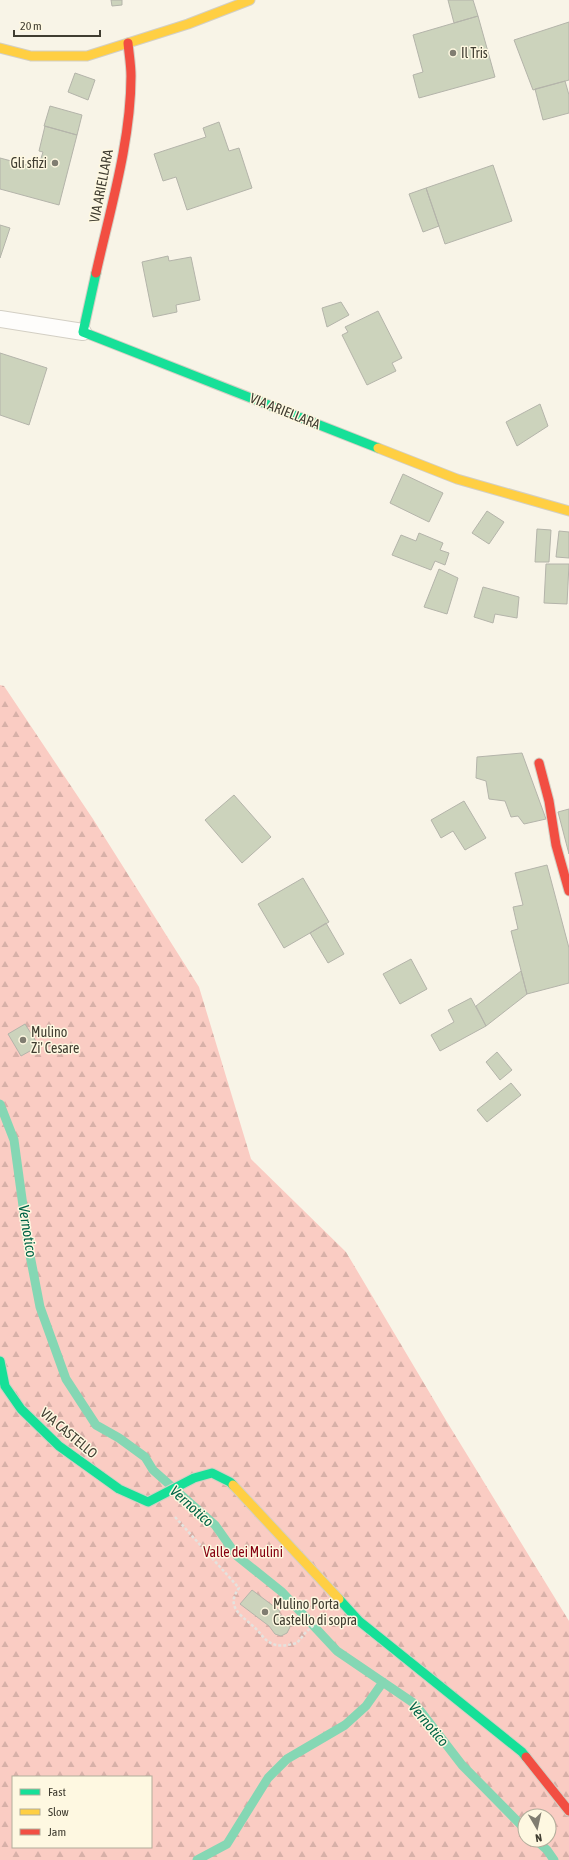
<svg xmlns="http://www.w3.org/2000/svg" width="569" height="1860" font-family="'Asap Condensed',sans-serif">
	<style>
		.forest { fill: url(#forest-firs); fill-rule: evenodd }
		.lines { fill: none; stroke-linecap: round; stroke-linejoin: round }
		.stream { stroke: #85d7b4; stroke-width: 9 }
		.building { fill: #ccd3bc; stroke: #b4b4aa }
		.lane-casing { stroke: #d3cfc4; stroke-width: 18 }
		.fast-casing { stroke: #d3cfc4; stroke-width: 11 }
		.slow-casing { stroke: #d3cfc4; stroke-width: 11 }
		.jam-casing { stroke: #d3cfc4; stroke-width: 11 }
		.path { stroke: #e4e2de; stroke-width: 2.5; stroke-dasharray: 3 2; stroke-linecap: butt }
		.lane { stroke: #fefdfb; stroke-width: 16 }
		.fast { stroke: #16e098; stroke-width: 9 }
		.slow { stroke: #ffcf43; stroke-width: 9 }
		.jam { stroke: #f24e42; stroke-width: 9 }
		.poi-dot { fill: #807d71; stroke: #fef8e1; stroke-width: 1.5 }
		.labels { text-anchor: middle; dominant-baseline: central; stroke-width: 3; stroke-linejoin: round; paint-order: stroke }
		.poi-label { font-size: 14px; fill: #403d31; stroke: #fef8e1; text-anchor: start }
		.street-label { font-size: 14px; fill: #403d31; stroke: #fef8e1 }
		.park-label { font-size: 14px; fill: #850010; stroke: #fef8e1 }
		.water-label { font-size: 15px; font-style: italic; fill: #006447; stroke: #fef8e1 }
	</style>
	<defs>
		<pattern id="forest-firs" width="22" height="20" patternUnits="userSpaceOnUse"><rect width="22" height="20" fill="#faccc3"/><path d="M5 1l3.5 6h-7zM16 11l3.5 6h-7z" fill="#d7b0a8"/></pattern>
	</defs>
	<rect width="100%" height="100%" fill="#f8f4e7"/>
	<path class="forest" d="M0,685l4,1 89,133 106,168 52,172 95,93 101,170 122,199v239h-569zM13,1777h138v70h-138zM525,1816h24v24h-24z"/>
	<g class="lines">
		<path class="stream" d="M0,1104l14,36 15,110 11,57 26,72 30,46 23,13 26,19 8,13 62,55 22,31 45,36 55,59 78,53 47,61 63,64
			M536,1840l11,10 7,10
			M197,1860l30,-16 41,-66 19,-19 58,-34 21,-19 17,-24"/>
	</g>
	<path class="building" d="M111,0h11v5l-10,1z
		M448,0h25l5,16 -24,7z
		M478,16l17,61 -76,21 -6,-23 10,-3 -10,-37z
		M569,22v58l-36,10 -19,-50z
		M75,73l20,7 -7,20 -20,-8z
		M565,81l4,14v18l-26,7 -8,-31z
		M50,106l32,9 -5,20 -33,-9z
		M219,122l10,29 10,-3 13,40 -65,22 -11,-33 -13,4 -9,-27 52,-17 -3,-9z
		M45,126l32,9 -18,70 -59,-16v-31l38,10 5,-16 -4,-1z
		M493,165l19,56 -67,23 -19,-56z
		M426,188l13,38 -16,6 -14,-38z
		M0,225l10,3 -10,30z
		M168,256l1,5 22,-4 9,43 -24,5 1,7 -24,5 -11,-55z
		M341,302l8,13 -22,12 -5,-19z
		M378,311l24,47 -10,5 4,8 -29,14 -25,-50 6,-3 -3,-5z
		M0,353l47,15 -18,57 -29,-10z
		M540,404l8,22 -31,20 -11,-24z
		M403,474l40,19 -14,29 -39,-19z
		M487,511l17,11 -15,22 -17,-11z
		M537,529l14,1 -2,32h-14z
		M559,531l10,1v26l-13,-1z
		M419,533l24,10 -3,7 9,3 -4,12 -10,-4 -4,9 -39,-15 9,-20 15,6z
		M546,564h23l-2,40 -23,-1z
		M439,569l19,9 -11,36 -23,-7z
		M483,587l36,10 -2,21 -22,-4 -2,9 -19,-6z
		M522,753l24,66 -22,5 -6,-8 -7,1 -6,-16 -16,-2 -3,-18 -10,-3 1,-21z
		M234,795l37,42 -29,26 -37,-43z
		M464,801l22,37 -21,12 -12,-19 -12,7 -10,-18z
		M569,809v45l-11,-42z
		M547,865l22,83v35l-42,11 -16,-63 7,-2 -5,-22 10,-2 -8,-32z
		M303,878l26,44 -45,26 -26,-44z
		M326,923l18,31 -16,9 -18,-30z
		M411,959l16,30 -27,15 -17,-30z
		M521,971l6,23 -41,32 -10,-20z
		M471,998l15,28 -46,25 -9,-16 23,-13 -6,-12z
		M25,1024l14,22 -18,10 -13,-22z
		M497,1052l15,18 -12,10 -14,-18z
		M511,1083l10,12 -34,27 -10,-12z
		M252,1590l28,21 -2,3 11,6 1,7 -3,6 -6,3 -6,-2 -6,-8 -29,-22z"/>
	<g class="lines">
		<g class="lane-casing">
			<path id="lane" d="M0,319l83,13"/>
		</g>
		<g class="fast-casing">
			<path id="fast" d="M96,273l-13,59 295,116
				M0,1361l5,25 16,23 38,37 60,43 29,13 46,-24 18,-5 18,9 3,3
				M339,1599l20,22 163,131 4,5"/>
		</g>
		<g class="slow-casing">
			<path id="slow" d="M0,48l31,8h56l101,-32 62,-24
				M378,448l79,31 112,32
				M233,1485l106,114"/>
		</g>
		<g class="jam-casing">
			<path id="jam" d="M96,273c14,-63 35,-132 35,-197 0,-11 -2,-22 -3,-33
				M539,763l10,38 7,44 13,46
				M526,1757l43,54"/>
		</g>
		<path class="path" d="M175,1517l64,71c-15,21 5,28 18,42 5,5 8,11 16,14 8,3 16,1 24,-1l9,-11 16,-14"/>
		<use href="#lane" class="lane"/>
		<use href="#fast" class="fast"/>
		<use href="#slow" class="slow"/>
		<use href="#jam" class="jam"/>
	</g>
	<g class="poi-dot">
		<circle cx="453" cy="53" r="4"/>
		<circle cx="55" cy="163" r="4"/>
		<circle cx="23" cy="1040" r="4"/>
		<circle cx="265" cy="1612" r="4"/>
	</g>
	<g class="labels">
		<g class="poi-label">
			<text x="461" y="53">Il Tris</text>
			<text x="47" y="163" text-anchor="end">Gli sfizi</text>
			<text x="31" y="1032">Mulino<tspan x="31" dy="16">Zi' Cesare</tspan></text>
			<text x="273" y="1604">Mulino Porta<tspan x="273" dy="16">Castello di sopra</tspan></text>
		</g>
		<g class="street-label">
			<text transform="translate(101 186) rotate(-79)">VIA ARIELLARA</text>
			<text transform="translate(285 411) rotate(22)">VIA ARIELLARA</text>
			<text transform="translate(69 1433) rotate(40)">VIA CASTELLO</text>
		</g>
		<g class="park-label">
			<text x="243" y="1552">Valle dei Mulini</text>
		</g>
		<g class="water-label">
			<text transform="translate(28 1231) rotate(81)">Vernotico</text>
			<text transform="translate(192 1506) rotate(42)">Vernotico</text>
			<text transform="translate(429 1724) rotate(50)">Vernotico</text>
		</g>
	</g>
	<rect x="12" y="1776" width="140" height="72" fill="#fef8e1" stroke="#b2ad9b"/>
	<rect x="20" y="1789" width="20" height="6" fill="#16e098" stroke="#b2ad9b"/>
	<text x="48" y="1796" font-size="12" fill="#403d31">Fast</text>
	<rect x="20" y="1809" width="20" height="6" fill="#ffcf43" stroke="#b2ad9b"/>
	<text x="48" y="1816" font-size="12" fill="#403d31">Slow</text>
	<rect x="20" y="1829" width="20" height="6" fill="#f24e42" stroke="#b2ad9b"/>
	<text x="48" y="1836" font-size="12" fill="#403d31">Jam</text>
	<g transform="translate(537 1828) rotate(171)"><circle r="19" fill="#fef8e1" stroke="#b2ad9b"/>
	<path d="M0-3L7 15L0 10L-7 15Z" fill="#807d71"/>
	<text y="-6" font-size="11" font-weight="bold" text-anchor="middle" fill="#403d31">N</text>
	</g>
	<path d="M14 30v6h86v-6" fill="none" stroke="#403d31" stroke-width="2"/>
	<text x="20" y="30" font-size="12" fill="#403d31" stroke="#fef8e1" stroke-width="3" paint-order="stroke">20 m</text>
</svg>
